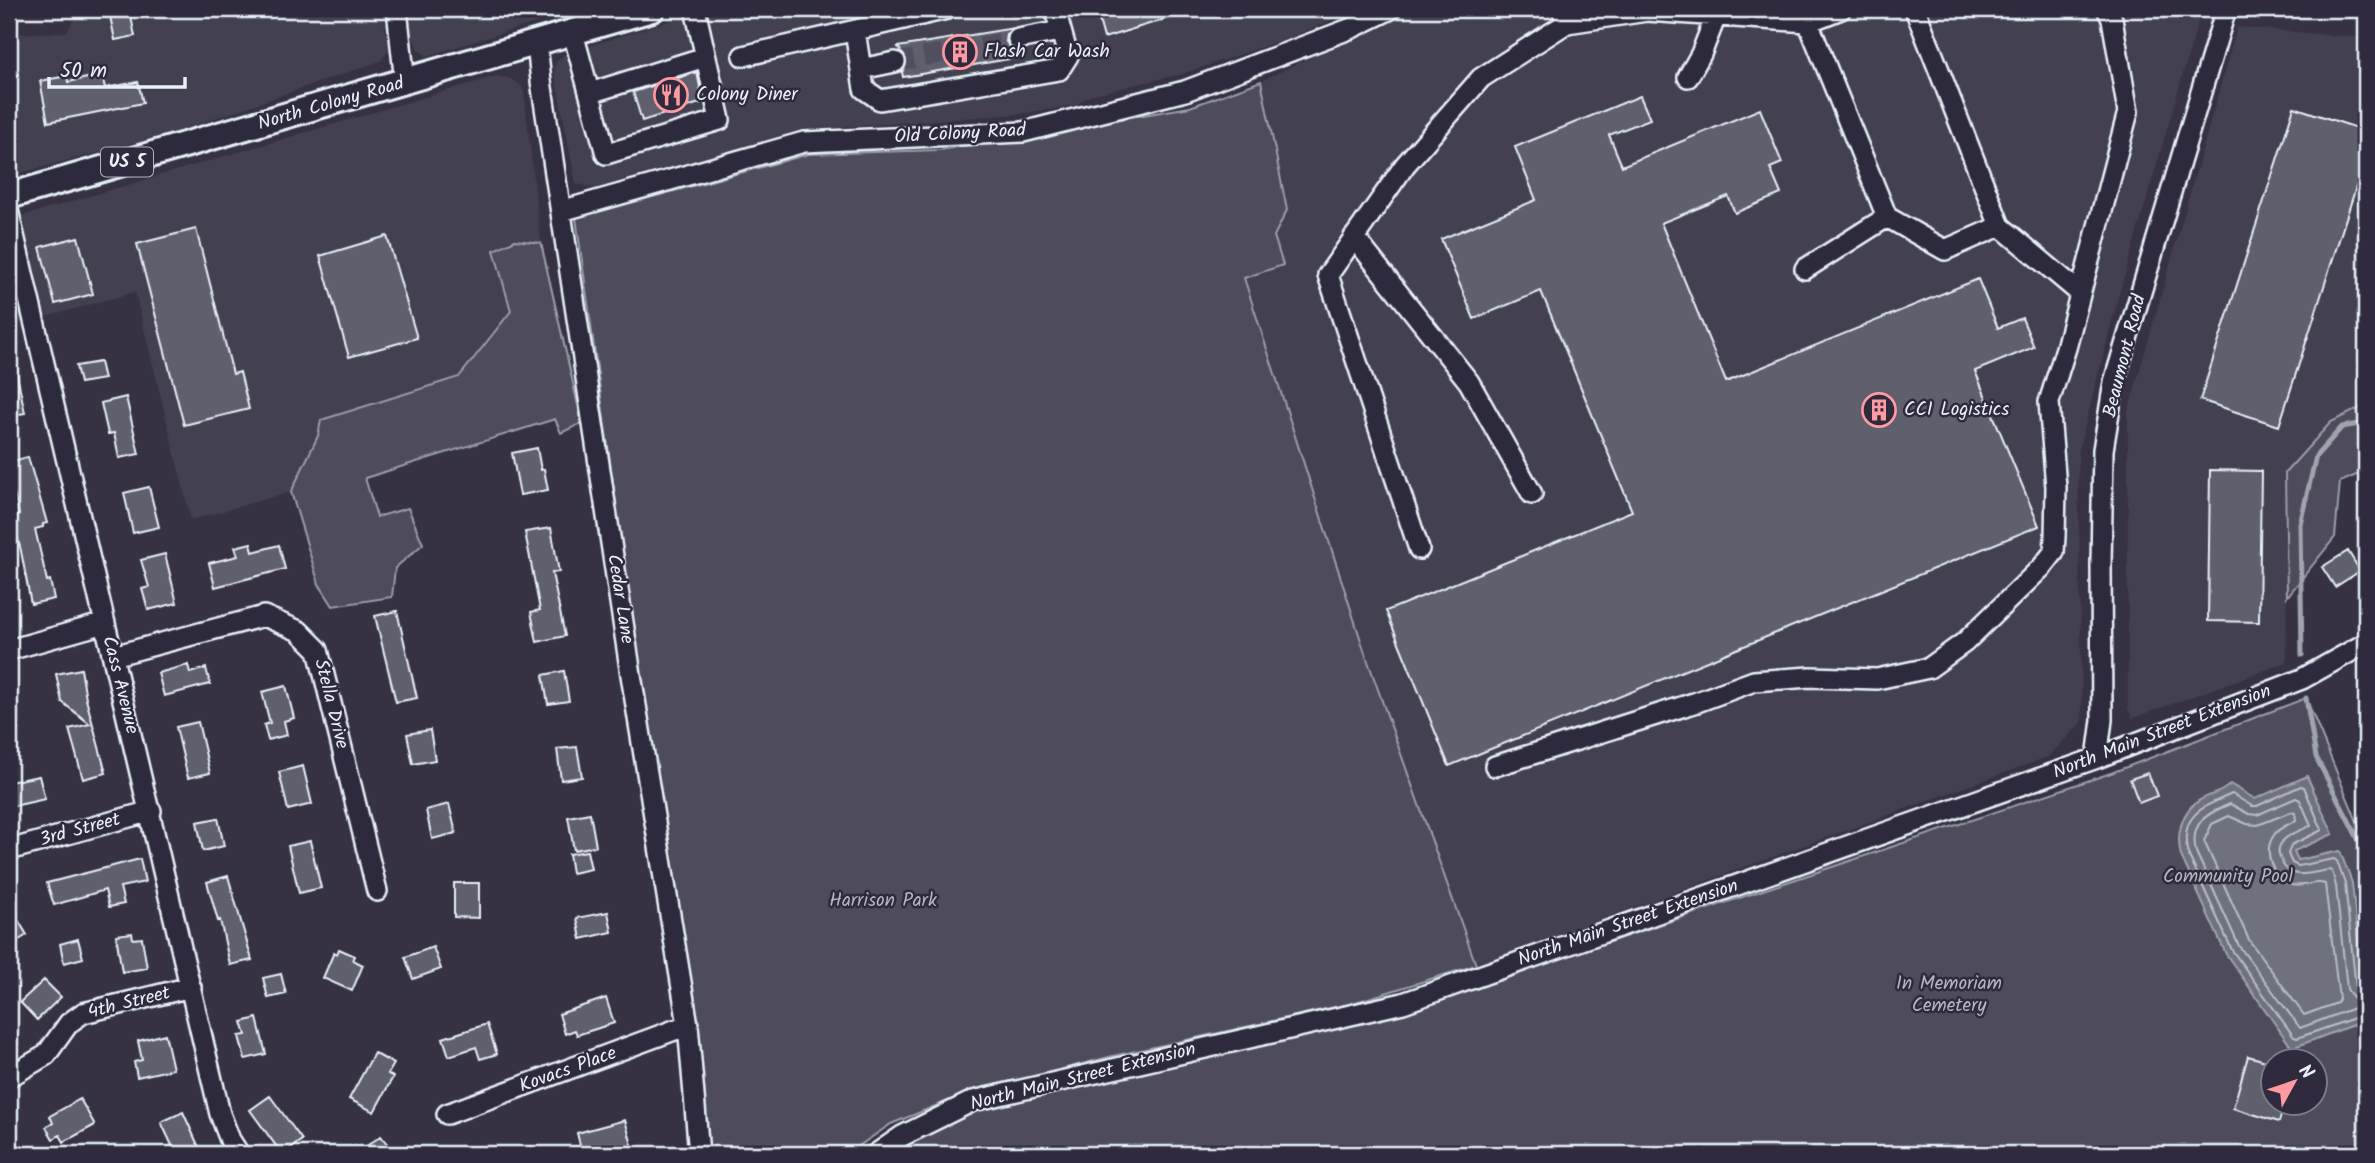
<svg xmlns="http://www.w3.org/2000/svg" width="2375" height="1163" font-family="Kalam,sans-serif">
	<style>
		.built { fill: #433f51 }
		.green { fill: #4d4b5c; stroke: #9a9eaa; stroke-width: 2; fill-rule: evenodd }
		.water { fill: #70717f; stroke: #a0a4af; stroke-width: 2 }
		.lines { fill: none; stroke-linecap: round; stroke-linejoin: round }
		.shore { stroke: #b8bec8; stroke-width: 2 }
		.stream { stroke: #a0a4af; stroke-width: 5 }
		.building { fill: #605e6e; stroke: #e8f1f8; stroke-width: 2 }
		.minor-tunnel { stroke: #514f5f; stroke-width: 19; stroke-dasharray: 19 10; stroke-linecap: butt }
		.minor-casing { stroke: #e8f1f8; stroke-width: 24 }
		.major-casing { stroke: #e8f1f8; stroke-width: 30 }
		.minor { stroke: #2f2a3d; stroke-width: 19 }
		.major { stroke: #2f2a3d; stroke-width: 24 }
		.labels { text-anchor: middle; dominant-baseline: central; stroke-width: 5; stroke-linejoin: round; paint-order: stroke }
		.shield { fill: #2f2a3d; stroke: #b0b5c0; stroke-width: 2 }
		.shield-label { font-size: 18px; font-weight: bold; fill: #e8f1f8 }
		.poi-label { font-size: 19px; fill: #e8f1f8; stroke: #2f2a3d; text-anchor: start }
		.street-label { font-size: 19px; fill: #e8f1f8; stroke: #2f2a3d }
		.park-label { font-size: 19px; fill: #b2b7c1; stroke: #2f2a3d }
	</style>
	<rect width="100%" height="100%" fill="#363244"/>
	<filter id="ink" filterUnits="userSpaceOnUse"><feTurbulence type="fractalNoise" baseFrequency=".0143" numOctaves="2"/><feDisplacementMap in="SourceGraphic" scale="14" xChannelSelector="R" yChannelSelector="G"/><feConvolveMatrix kernelMatrix="1 2 1 2 8 2 1 2 1" color-interpolation-filters="sRGB"/></filter>
	<g filter="url(#ink)">
		<path class="built" d="M79,9h304l6,40 -8,12 -215,74 -157,41v-142l58,-2z
			M403,9h178l-154,47 -9,-6z
			M709,9h649l-66,28 -110,37 -91,21 -15,10 -56,9 -219,16 -205,58 -20,-4 -22,-113 3,-11 9,-7z
			M1409,9h793l-84,289 -40,155 4,269 -34,35 -572,208 -111,-312 -121,-376 39,-12 -9,-29 13,-26 -26,-129z
			M2237,27l129,11v367l-35,17 -46,51 2,189 -154,56 -5,-9v-297z
			M496,76l13,2 12,7 3,7 17,151 -26,-3 -21,10 17,61 -51,66 -139,43 -3,16 -27,56 -100,28 -56,-228 -126,35v-107z"/>
		<path class="green" d="M1261,81l26,129 -13,26 9,29 -39,13 121,375 111,312 -130,40 -233,51 -148,38 -74,30 -44,30h-140l-131,-936 233,-64 131,-4 250,-43z
			M515,240l26,3 41,180 -21,10 -6,-14 -190,59 12,39 31,-9 15,36 -28,24 -3,29 -59,9 -14,-22 -28,-92 27,-56 3,-16 138,-43 52,-66 -17,-61z
			M2366,405v66l-26,11 -5,55 -48,60 -2,-124 46,-51z
			M2306,698l60,145v311h-1474l27,-19 54,-25 257,-57 192,-48 689,-232zM2274,1062h42v42h-42z"/>
		<path class="water" d="M2307,776l26,58 -39,17 4,9 42,-9 12,32 14,137 -74,28 -66,-94 -45,-98c-5,-19 -1,-45 19,-56 10,-6 23,-7 30,-16l25,15z"/>
		<g class="lines">
			<path class="shore" d="M2296,798l4,2 11,25c-9,6 -23,8 -29,17 -4,5 -4,11 -2,16 8,24 29,15 48,12l4,1 4,15 11,103 10,15 -3,4 -54,20 -61,-82 -43,-94c-7,-30 11,-38 34,-48l19,10 8,1z
				M2291,812l4,1 1,7c-7,5 -17,7 -22,15 -12,17 -1,45 18,50 11,3 23,-5 33,-1l14,115 -2,4 -33,12 -55,-75 -45,-99 8,-17 17,-8 18,8 11,1z
				M2366,995l-6,-1 -4,-5 -11,-105 -8,-23 -3,-2 -36,7 -6,-3 -4,-9 3,-9 31,-15 -18,-43 -3,-1 -44,20h-5l-20,-12c-30,13 -54,22 -44,60l44,96 62,87 3,1 69,-24"/>
			<path class="stream" d="M2302,655l-2,-131 16,-68 26,-29 24,-4
				M2306,698l10,59 50,97"/>
		</g>
		<path class="building" d="M1096,9h92v3l-84,26z
			M130,12l5,24 -20,4 -5,-24z
			M1014,28l-7,6 -1,8 7,8 7,1 1,6 -118,20 -1,-5 4,-6 1,-6 -9,-13z
			M697,72l6,30 -61,19 -9,-29z
			M102,75l3,13 33,-6 5,21 -95,19 -8,-41 27,-5 1,6z
			M1640,96l10,23 -41,16 13,31 138,-57 22,54 -12,5 11,26 -46,19 -7,-17 -67,27 65,159 252,-103 20,49 24,-10 12,29 -59,24 64,155 -590,240 -63,-155 246,-100 -91,-220 -67,28 -33,-80 95,-39 -21,-53z
			M2294,107l72,24v25l-87,270 -79,-26z
			M196,229l37,145 7,-2 9,37 -65,16 -47,-181z
			M387,236l30,102 -68,19 -29,-101z
			M78,237l15,57 -38,10 -15,-57z
			M100,362l4,17 -24,4 -4,-17z
			M15,365l10,48 -16,3v-50z
			M126,397l13,57 -20,4 -5,-25 -6,1 -7,-31z
			M537,448l4,22 3,-1 4,21 -28,5 -8,-42z
			M28,457l19,66 -4,1v3l-8,2 12,52 3,-1 4,19 -23,5 -10,-53 -9,-34 7,-2 -10,-44v-9z
			M2210,470l51,1 -2,151 -51,-1z
			M149,487l10,40 -26,6 -9,-40z
			M551,528l8,44 -7,1 13,63 -28,6 -6,-30 9,-2 -15,-78z
			M251,543l2,9 26,-7 6,24 -70,18 -6,-24 29,-7 -3,-9z
			M2348,551l12,20 -25,16 -13,-20z
			M165,554l12,49 -29,7 -6,-21 7,-2 -8,-27z
			M397,611l20,87 -21,4 -21,-86z
			M188,665l2,8 16,-5 4,16 -46,12 -6,-23z
			M81,669l5,30 20,74 -23,6 -14,-50 21,-5 -28,-22 -6,-28z
			M564,671l5,30 -21,3 -5,-29z
			M286,686l8,32 -10,3 3,14 -19,5 -4,-15 6,-2 -8,-31z
			M198,722l12,51 -22,5 -12,-51z
			M430,730l5,30 -22,4 -6,-30z
			M577,747l5,30 -21,3 -4,-31z
			M303,766l9,38 -24,6 -9,-38z
			M2148,773l9,23 -18,7 -9,-24z
			M39,776l6,23 -36,8v-25z
			M449,804l7,29 -24,6 -6,-29z
			M590,813l6,33 -22,4 -6,-33z
			M218,818l6,28 -21,5 -6,-29z
			M310,841l11,47 -22,5 -11,-47z
			M587,851l4,18 -19,4 -3,-19z
			M140,859l5,23 -25,5 4,17 -15,3 -4,-17 -51,15 -7,-22z
			M228,876l24,84 -22,5 -10,-45 -2,1 -11,-39z
			M454,883h25v35l-25,-1z
			M9,905l18,30 -18,11z
			M608,912l4,20 -31,7 -4,-21z
			M132,933l1,6 9,-1 5,30 -25,4 -6,-37z
			M78,939l5,19 -19,5 -4,-19z
			M433,947l8,22 -28,10 -8,-22z
			M339,949l16,7 -2,4 10,5 -11,26 -29,-13 11,-26 3,2z
			M281,974l5,20 -18,4 -5,-20z
			M44,980l17,17 -24,23 -17,-18z
			M606,998l8,25 -37,12 -2,-5 -10,4 -6,-20z
			M257,1018l9,36 -21,5 -6,-23 7,-1 -4,-13z
			M487,1024l10,30 -17,5 -4,-12 -27,9 -6,-18z
			M165,1034l8,35 -36,8 -3,-15 8,-2 -4,-19z
			M374,1053l20,11 -6,10 5,3 -19,35 -25,-13z
			M2248,1056l25,7v40h12l-6,19 -46,-14z
			M270,1096l32,44 -20,14 -32,-44z
			M80,1099l15,26 -31,17 -4,-7 -7,4 -7,-12 7,-4 -3,-7z
			M183,1112l19,42h-26l-15,-32z
			M625,1120l7,25 -30,8 -2,-5 -18,5 -5,-20z
			M381,1136l14,18h-40z"/>
		<g class="lines">
			<path class="minor-tunnel" d="M895,62l123,-23"/>
			<g class="minor-casing">
				<path id="minor" d="M397,9l8,74
					M1562,9l5,14 80,-12 161,11 33,-13
					M1808,22l79,195 58,33 55,-24 -85,-217
					M855,31l9,58 16,11 179,-30 9,-14 -13,-47
					M573,33l33,121 114,-34 -25,-111
					M1018,39l42,-8
					M537,44l4,37 90,594 57,350 11,129
					M743,56l204,-47
					M861,69l34,-7
					M1688,77l13,-23 15,-38
					M590,93l115,-36
					M561,211l243,-69 219,-10 162,-41 167,-63 39,-19
					M9,214l211,900 10,26 9,14
					M2000,226l80,67
					M1354,237l115,145 63,112
					M1805,269l82,-52
					M1419,549l-91,-274 77,-110 76,-87 86,-55
					M9,650l96,-27
					M113,656l151,-40 35,15 19,19 59,241
					M2097,758l5,-38 -1,-155 2,-115 11,-68 112,-373
					M1495,766l202,-64 57,-21 56,-4 67,2 52,-11 36,-26 78,-76 11,-14 1,-15 1,-50 -7,-85 17,-54 62,-236 -16,-93 -5,-10
					M9,850l142,-39
					M9,1077l37,-22 23,-32 14,-10 108,-26
					M447,1114l241,-89
					M876,1154l26,-18 71,-35 430,-98 694,-245 205,-79 64,-36"/>
			</g>
			<g class="major-casing">
				<path id="major" d="M9,196l643,-187"/>
			</g>
			<use href="#minor" class="minor"/>
			<use href="#major" class="major"/>
		</g>
	</g>
	<defs>
		<g id="building-ring" transform="scale(1.75)"><circle r="9.5" fill="#2f2a3d" stroke="#ff9aa2" stroke-width="1.5"/><path d="M-4-6H4V6H1V3H-1V6H-4ZM-2.5-4.3h1.7v1.8h-1.7ZM.8-4.3h1.7v1.8H.8ZM-2.5-1h1.7V.8h-1.7ZM.8-1h1.7V.8H.8Z" fill="#ff9aa2"/></g>
		<g id="restaurant-ring" transform="scale(1.75)"><circle r="9.5" fill="#2f2a3d" stroke="#ff9aa2" stroke-width="1.5"/><path d="M-5-6h1v4h1v-4h1v4h1v-4h1v5L-1.5 .5V6h-2V.5L-5-1ZM5-6V6H3V1.5H1.5Q1.5-4 5-6Z" fill="#ff9aa2"/></g>
	</defs>
	<g fill-rule="evenodd">
		<use href="#building-ring" x="960" y="52"/>
		<use href="#restaurant-ring" x="671" y="95"/>
		<use href="#building-ring" x="1879" y="410"/>
	</g>
	<g class="labels">
		<rect class="shield" x="101" y="147.5" width="52" height="29" rx="5"/>
		<g class="shield-label">
			<text x="127" y="162">US 5</text>
		</g>
		<g class="poi-label">
			<text x="984" y="52">Flash Car Wash</text>
			<text x="696" y="95">Colony Diner</text>
			<text x="1904" y="410">CCI Logistics</text>
		</g>
		<g class="street-label">
			<text transform="translate(331 104) rotate(-16)">North Colony Road</text>
			<text transform="translate(960 134) rotate(-3)">Old Colony Road</text>
			<text transform="translate(2125 356) rotate(-76)">Beaumont Road</text>
			<text transform="translate(620 599) rotate(81)">Cedar Lane</text>
			<text transform="translate(120 685) rotate(76)">Cass Avenue</text>
			<text transform="translate(331 704) rotate(76)">Stella Drive</text>
			<text transform="translate(2162 732) rotate(-21)">North Main Street Extension</text>
			<text transform="translate(80 830) rotate(-15)">3rd Street</text>
			<text transform="translate(1628 923) rotate(-19)">North Main Street Extension</text>
			<text transform="translate(129 1003) rotate(-14)">4th Street</text>
			<text transform="translate(568 1070) rotate(-20)">Kovacs Place</text>
			<text transform="translate(1083 1077) rotate(-14)">North Main Street Extension</text>
		</g>
		<g class="park-label">
			<text x="2228" y="877">Community Pool</text>
			<text x="883" y="901">Harrison Park</text>
			<text x="1949" y="984">In Memoriam<tspan x="1949" dy="22">Cemetery</tspan></text>
		</g>
	</g>
	<rect width="2375" height="1163" fill="none" stroke="#2f2a3d" stroke-width="35"/>
	<rect x="18" y="18" width="2340" height="1128" fill="none" stroke="#e8f1f8" stroke-width="2.5" filter="url(#ink)"/>
	<g transform="translate(2294 1082) rotate(50)"><circle r="33" fill="#2f2a3d" stroke="#797a88" stroke-width="2"/>
	<path d="M0-5L12 26L0 18L-12 26Z" fill="#ff9aa2"/>
	<text y="-10" font-size="19" font-weight="bold" text-anchor="middle" fill="#e8f1f8">N</text>
	</g>
	<path d="M49 77v10h136v-10" fill="none" stroke="#e8f1f8" stroke-width="3.5"/>
	<text x="60" y="77" font-size="21" fill="#e8f1f8" stroke="#2f2a3d" stroke-width="5" paint-order="stroke">50 m</text>
</svg>
